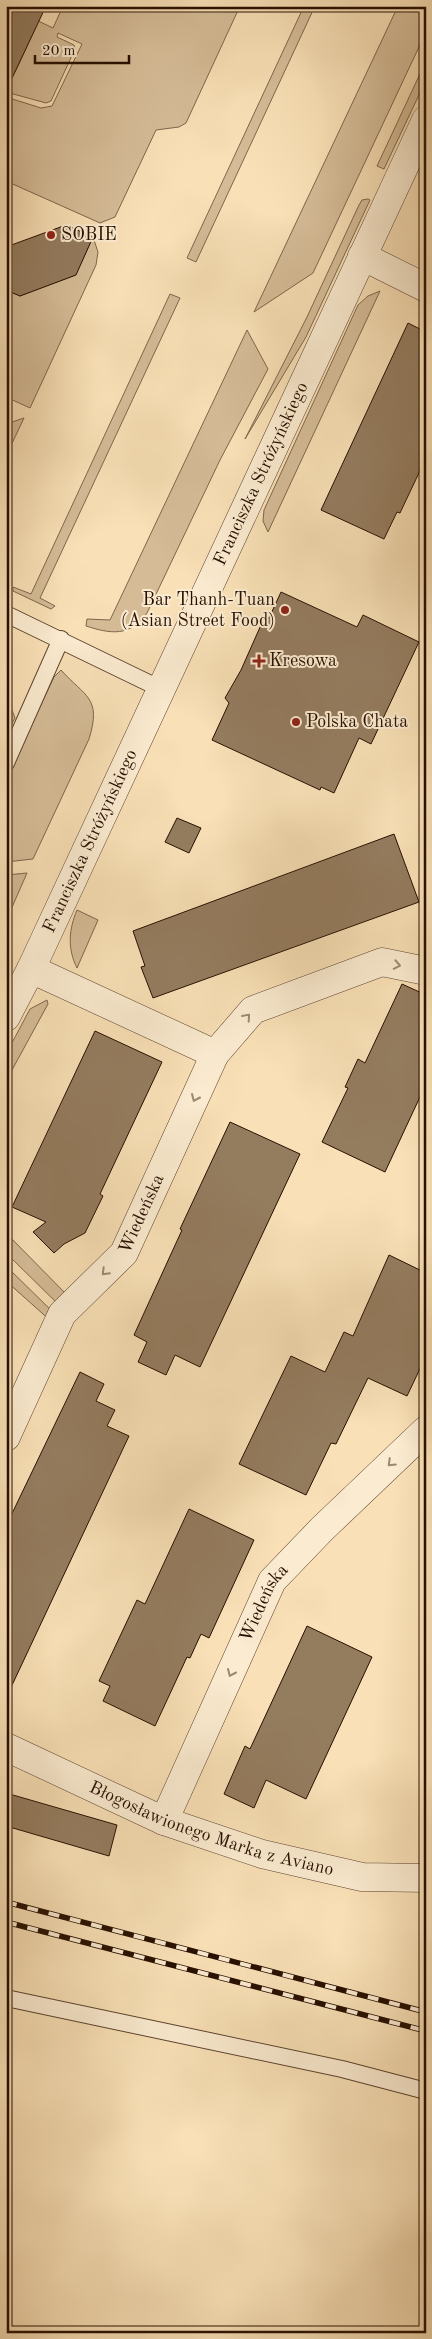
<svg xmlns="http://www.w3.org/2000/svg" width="432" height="2339" font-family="'Old Standard TT',serif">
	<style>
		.green { fill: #d5bc97; stroke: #7e664c }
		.building { fill: #947c5f; stroke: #270f00 }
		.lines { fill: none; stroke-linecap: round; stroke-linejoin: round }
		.service-casing { stroke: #5c432e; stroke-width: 18 }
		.minor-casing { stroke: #5c432e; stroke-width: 29 }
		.tertiary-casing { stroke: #5c432e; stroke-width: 29 }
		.service { stroke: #fbebd0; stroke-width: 16 }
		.minor { stroke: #fbebd0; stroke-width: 28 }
		.tertiary { stroke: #fbebd0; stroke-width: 28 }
		.rail-casing { stroke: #270f00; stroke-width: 5.5 }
		.rail { stroke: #fbebd0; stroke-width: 4; stroke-dasharray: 11; stroke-linecap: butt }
		.oneway { stroke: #9c8872 }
		.poi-dot { fill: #8f2418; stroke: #fbebd0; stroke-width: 2 }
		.labels { text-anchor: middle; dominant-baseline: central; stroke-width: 4; stroke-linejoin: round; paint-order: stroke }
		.poi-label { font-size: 18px; fill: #270f00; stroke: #fbebd0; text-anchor: start }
		.street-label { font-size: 18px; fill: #270f00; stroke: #fbebd0 }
	</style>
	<rect width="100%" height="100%" fill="#f9e0b6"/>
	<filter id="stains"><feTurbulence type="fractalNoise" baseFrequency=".004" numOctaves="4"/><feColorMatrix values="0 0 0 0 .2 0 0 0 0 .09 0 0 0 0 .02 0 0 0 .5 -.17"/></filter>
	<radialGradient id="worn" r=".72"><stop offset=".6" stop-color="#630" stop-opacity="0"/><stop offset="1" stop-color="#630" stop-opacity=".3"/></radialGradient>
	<path class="green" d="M63,6h177l-54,117 -7,4 -23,3 -41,87 -15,6 -94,-42v-84l35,11 11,-2 30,-62 -24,-11 -1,4 17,8 1,4 -24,52 -5,2 -40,-11v-24l9,4 20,-43 -3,-11 21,10z
		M304,6h11l-119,256 -9,-4z
		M398,6h28v26l-113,241 -59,39z
		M426,61v19l-42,89 -7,-3z
		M368,199l2,1 -64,137 -61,102 62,-122 52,-112 3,-5z
		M93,237l5,15 -2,13 -66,143 -24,-11v-107l14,6 55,-21z
		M380,291l-112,241 -5,-11 1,-11 94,-205 10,-9z
		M170,294l10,4 -140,300 15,8 -4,3 -38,-18v-4l18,7z
		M247,330l21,39 -48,91 -73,153c-17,24 -36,21 -61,13l1,-7 23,1z
		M24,418l-18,38v-32z
		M61,670c24,27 41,27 28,69l-56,120 -27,3v-83l48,-102z
		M12,710l3,8 -9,16v-22z
		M27,873l-21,48v-46z
		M77,910l21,10 -21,48c-10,-20 -8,-39 0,-58z
		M47,1000l1,4 -42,77v-27l24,-45z
		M6,1233l63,64 -8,10 -55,-54z
		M6,1266l50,49 -4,7 -46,-41z"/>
	<path class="building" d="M6,6h40l-40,85z
		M66,225l27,12 -17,38 -56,21 -14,-6v-43z
		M408,323l18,9v126l-26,55 -3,-1 -13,27 -63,-29z
		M281,592l76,35 6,-12 56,27 -48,102 -12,-6 -25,55 -13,-6 -1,3 -108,-50 17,-37 -4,-5 16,-28 24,-54 4,2z
		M177,818l24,10 -12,25 -24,-11z
		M394,834l25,68 -266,96 -12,-31 4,-1 -12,-35z
		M402,984l24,11v89l-41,88 -63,-30 26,-54 -3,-1 13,-28 7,4z
		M95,1031l67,31 -62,132 3,2 -18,37 -21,11 -10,9 -21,-21 13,-10 -34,-15z
		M230,1122l70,32 -100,213 -25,-12 -9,20 -28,-13 9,-20 -13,-7 48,-105 -2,-1z
		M389,1255l37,18v83l-19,40 -39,-18 -32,66 -5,-1 -25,52 -67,-31 52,-108 34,16 19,-40 9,4z
		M80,1372l24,12 -8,17 19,9 -8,16 22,10 -123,262v-172z
		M189,1509l65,31 -45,98 -8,-4 -11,24 -3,-1 -32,69 -52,-25 7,-15 -11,-5 38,-81 8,4z
		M307,1626l65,31 -66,142 -40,-19 -12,28 -30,-14 21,-48 5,3z
		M6,1793l111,32 -8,31 -103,-30z"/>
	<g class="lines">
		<g class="service-casing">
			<path id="service" d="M6,614l155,75
				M6,763l55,-124
				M6,1998l336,71 84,22"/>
		</g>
		<g class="minor-casing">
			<g id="minor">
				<path d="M362,256l64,32"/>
				<path d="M31,969l184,85"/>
				<path id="s1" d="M6,1437l56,-123 62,-61 91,-199 38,-44 129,-48 44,9"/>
				<path id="s2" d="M164,1821l108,-240 50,-52 104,-99"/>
			</g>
		</g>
		<g class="tertiary-casing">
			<g id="tertiary">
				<path id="s3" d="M6,1017l25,-48 395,-849"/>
				<path id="s4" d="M6,1747l158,74 98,33 100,23 64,1"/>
			</g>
		</g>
		<use href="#service" class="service"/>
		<use href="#minor" class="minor"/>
		<use href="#tertiary" class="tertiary"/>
		<g class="rail-casing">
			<path id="rail" d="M6,1902l420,110
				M6,1922l420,109"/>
		</g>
		<use href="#rail" class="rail"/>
	</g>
	<defs><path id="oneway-chevron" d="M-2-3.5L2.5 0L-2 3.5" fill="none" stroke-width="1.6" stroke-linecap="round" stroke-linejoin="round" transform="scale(1.25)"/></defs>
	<g class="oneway">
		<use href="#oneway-chevron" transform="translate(397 965) rotate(11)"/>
		<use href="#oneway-chevron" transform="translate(247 1017) rotate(-49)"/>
		<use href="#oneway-chevron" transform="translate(195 1098) rotate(114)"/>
		<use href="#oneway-chevron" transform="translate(105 1272) rotate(135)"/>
		<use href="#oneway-chevron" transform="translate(391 1463) rotate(136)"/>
		<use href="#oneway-chevron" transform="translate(231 1673) rotate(114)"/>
	</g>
	<g class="poi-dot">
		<circle cx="51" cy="235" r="5"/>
		<circle cx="285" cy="610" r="5"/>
		<path d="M256.5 653.5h5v5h5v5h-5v5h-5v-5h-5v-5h5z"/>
		<circle cx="296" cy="722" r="5"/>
	</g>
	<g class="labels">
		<g class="poi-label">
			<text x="61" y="235">SOBIE</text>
			<text x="275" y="600" text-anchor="end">Bar Thanh-Tuan<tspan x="275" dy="21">(Asian Street Food)</tspan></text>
			<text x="269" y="661">Kresowa</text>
			<text x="306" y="722">Polska Chata</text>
		</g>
		<g class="street-label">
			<text stroke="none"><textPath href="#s3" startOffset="600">Franciszka Stróżyńskiego</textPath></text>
			<text stroke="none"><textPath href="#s3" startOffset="195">Franciszka Stróżyńskiego</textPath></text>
			<text stroke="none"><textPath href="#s1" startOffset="265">Wiedeńska</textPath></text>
			<text stroke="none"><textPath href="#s2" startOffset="240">Wiedeńska</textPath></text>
			<text stroke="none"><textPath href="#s4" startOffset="222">Błogosławionego Marka z Aviano</textPath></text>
		</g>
	</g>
	<rect width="432" height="2339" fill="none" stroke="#f9e0b6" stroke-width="25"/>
	<rect x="8" y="8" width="417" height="2324" fill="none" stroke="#270f00" stroke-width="2.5"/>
	<rect x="12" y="12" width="407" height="2314" fill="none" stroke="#270f00"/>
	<path d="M35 55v8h94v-8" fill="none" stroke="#270f00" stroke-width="2.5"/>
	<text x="42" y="55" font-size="15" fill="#270f00" stroke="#fbebd0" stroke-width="4" paint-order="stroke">20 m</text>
	<rect width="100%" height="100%" filter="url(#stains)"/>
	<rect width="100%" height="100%" fill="url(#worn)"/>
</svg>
